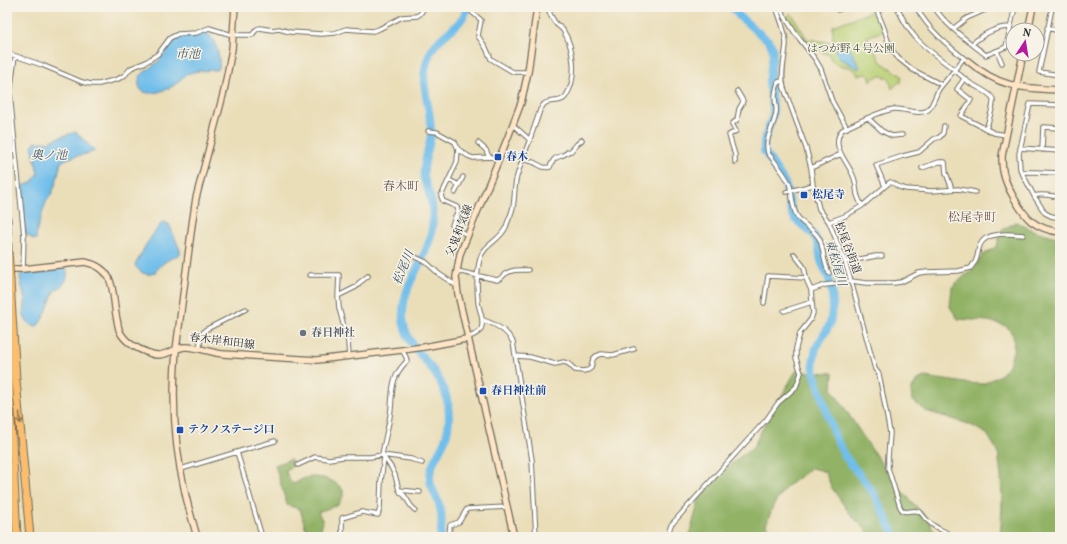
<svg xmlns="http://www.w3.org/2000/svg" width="1067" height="544" font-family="Vollkorn,'Noto Serif JP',serif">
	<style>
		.green { fill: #b9d074; stroke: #727e50 }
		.forest { fill: #92b266; stroke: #5e6e48 }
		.water { fill: #70beeb; stroke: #4e748b }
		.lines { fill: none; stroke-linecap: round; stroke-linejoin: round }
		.river { stroke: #70beeb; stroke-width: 8 }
		.street-casing { stroke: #6e6a5d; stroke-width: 5.5 }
		.secondary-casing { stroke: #6e6a5d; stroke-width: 8 }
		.highway-casing { stroke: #6e6a5d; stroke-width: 9 }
		.street { stroke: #fff; stroke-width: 3.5 }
		.secondary { stroke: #fde5c5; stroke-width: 5.5 }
		.highway { stroke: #fbbe6e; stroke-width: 7 }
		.highway-bridge-casing { stroke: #6e6a5d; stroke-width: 9; stroke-linecap: butt }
		.highway-bridge { stroke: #fbbe6e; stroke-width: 7 }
		.oneway { stroke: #93744c }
		.transit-dot { fill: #1a4fb4; stroke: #f7f3e8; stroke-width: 1.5 }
		.worship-dot { fill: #6b7280; stroke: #f7f3e8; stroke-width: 1.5 }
		.labels { text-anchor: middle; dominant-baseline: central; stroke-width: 3; stroke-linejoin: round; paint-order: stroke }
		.park-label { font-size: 11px; fill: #4e543d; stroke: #f7f3e8 }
		.transit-label { font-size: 11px; font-weight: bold; fill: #164399; stroke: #f7f3e8; text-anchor: start }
		.street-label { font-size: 11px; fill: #2b2b2b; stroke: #f7f3e8 }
		.worship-label { font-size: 11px; font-weight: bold; fill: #5b616d; stroke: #f7f3e8; text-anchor: start }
		.water-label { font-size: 12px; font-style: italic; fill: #405765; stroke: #f7f3e8 }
		.neighbourhood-label { font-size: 12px; fill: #6a5249; stroke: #f7f3e8 }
	</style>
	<rect width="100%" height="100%" fill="#f7f3e8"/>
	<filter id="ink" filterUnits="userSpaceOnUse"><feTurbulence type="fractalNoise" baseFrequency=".025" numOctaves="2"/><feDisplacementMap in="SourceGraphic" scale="8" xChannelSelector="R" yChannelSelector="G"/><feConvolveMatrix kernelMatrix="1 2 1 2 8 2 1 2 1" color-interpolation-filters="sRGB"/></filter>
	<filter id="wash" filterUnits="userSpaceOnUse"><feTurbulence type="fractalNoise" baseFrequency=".012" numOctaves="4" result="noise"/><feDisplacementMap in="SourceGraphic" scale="16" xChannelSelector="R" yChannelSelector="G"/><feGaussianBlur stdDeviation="0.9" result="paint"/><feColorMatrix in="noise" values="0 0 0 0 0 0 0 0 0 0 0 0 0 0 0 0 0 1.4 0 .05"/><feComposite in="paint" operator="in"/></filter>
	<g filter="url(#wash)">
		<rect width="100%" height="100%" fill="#eadeb9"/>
		<path class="green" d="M873,11l2,1 8,19 -16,6 14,25 21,14 -1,7 -2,-1 -7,7 -3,-11 -5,-1 -1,-1c-5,0 -9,1 -12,5l-2,-7 -11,1 -2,-3 -7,-5 -9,-1 -7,-4 -4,-7 -5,-2 -20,-12 -5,-6 -12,-18 4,-4 15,24 2,2 25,4v-17z"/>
		<path class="forest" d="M1016,222l16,8 28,8v299h-61l2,-9 1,-28 -1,-23 -3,-25 -11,-18 -18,-10 -43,-13 -14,-11 -1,-9 5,-10 8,-4 42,6 17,1 19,-10 7,-9 5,-17 -1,-13 -7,-9 -17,-5 -31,-2 -8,-12 2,-20 24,-21 6,-10 15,-10 4,-16 12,-6z
			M796,371l13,1 24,1 -1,16 40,61 27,38 27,29 12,20h-67l-5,-7 -16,-16 -18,-26 -7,-16 -5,-2 -9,-2 -26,20 -12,18 -7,19 12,12h-89l11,-41 21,-24 33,-26 8,-17z
			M291,459l1,8 -7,3 6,12 3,2c4,-2 7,-5 11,-6 13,-3 30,1 38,12v6l-5,9 -20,7 5,10 -4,14 5,1h-16l-8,-28 -13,-4 -12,-40z"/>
		<path class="water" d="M204,32c11,2 17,27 15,36l-3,2c-10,1 -20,0 -29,4 -5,3 -9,9 -14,12 -12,7 -40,15 -33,-10l6,-5 12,-9 19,-25 20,-2z
			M845,43l2,1 13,23 -2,2 -20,-12 -2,-6 1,-5z
			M76,132l19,19c-11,5 -23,4 -34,11l-5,21 -4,10 -6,9 -9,28 -1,9 -2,1 -9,-7 -3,-47 9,-3 7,-9 -6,-29 4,-3h13l8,-4z
			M162,222l7,2 11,26v5c-6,1 -16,7 -20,11 -2,2 -4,6 -6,7 -8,4 -16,-2 -19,-8l12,-22z
			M66,267c3,12 0,15 -9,23l-2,-1 -1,2c-4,10 -10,30 -18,36 -9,-3 -10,-6 -13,-14 6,-12 -3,-26 -3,-38l3,-2z"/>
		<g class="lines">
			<path class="river" d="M732,7l8,10 14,12 15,12 3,6 1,7 -4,28 4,26v7l-9,27v9l21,32 7,30 3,6 19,16 4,8 3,18 8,18 3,14 1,11 -3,20 -14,24 -3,15 2,12 19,59 10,21 29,37 23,45
				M440,537c2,-11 3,-22 -1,-33 -3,-9 -10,-18 -9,-28 0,-10 7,-20 11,-28 9,-15 10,-36 5,-53 -3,-9 -8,-18 -14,-26 -13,-17 -30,-32 -29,-55 0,-31 22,-51 28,-79 3,-14 2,-32 -3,-45 -1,-4 -3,-7 -4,-12 -2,-17 6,-29 7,-44 1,-23 -11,-48 -5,-69 2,-8 5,-16 11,-22 10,-12 27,-19 30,-36"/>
		</g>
	</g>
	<g filter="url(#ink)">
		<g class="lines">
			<g class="street-casing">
				<path id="street" d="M466,7l15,13 -3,16 8,12 5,11 22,13h15
					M779,7l16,26 20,26 6,10 11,32 15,27
					M838,7v3l9,-3
					M886,7l-9,4 7,17 4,13 6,12 4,5 15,12 29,15
					M897,7c5,11 11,22 19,31 9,10 20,18 31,26 8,6 15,13 23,19 6,4 21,10 23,16 1,5 -5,24 -7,30
					M916,7c12,22 30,37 49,52
					M934,7c13,20 34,34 52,48l20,-8 9,-40
					M1060,8h-8l-13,64 21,3
					M937,11l7,-4
					M1047,28l13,3
					M953,29l14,-11 25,-11
					M972,44c10,-9 24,-17 38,-17
					M997,51l5,12
					M7,53l35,12 40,17 9,2h8l19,-5 7,-4 6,-7 15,-6 12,-8 12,-16 8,-4 18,-1 13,-5 20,6 9,1h14l5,-6 3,-1 12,2 7,-1 11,3 31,2 14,-1 11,-4 27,2 6,-2 23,-12 15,-1 3,-2 5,-7
					M15,56l-5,38 14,142 -1,33
					M964,79l-7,10 14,11 -10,16 33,17 12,2
					M782,81l-4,1c-1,5 -3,10 -3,15 0,6 2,11 1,16 -2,14 -12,25 -8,40 6,8 17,21 21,30 4,10 2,23 8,33 6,10 18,13 23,24 4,11 3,21 9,33
					M1059,90l1,-8
					M1060,105l-30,-1 -11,50 1,15 14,27 11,17 6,3 9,2
					M868,118l14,13 10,5 10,-1
					M513,125l17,15
					M428,131l9,1 18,10 3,7 10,7 5,2 18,-1 8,3
					M478,143l8,7 2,5 3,2
					M1020,148l40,3
					M458,149l-1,13 -16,34 2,5 14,6 1,4 -6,14 1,3 15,7
					M1042,150l1,-23 17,1
					M523,159c3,1 7,2 10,3 7,3 10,7 17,5 5,-12 6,-8 15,-13 6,-3 -1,-2 6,-3l6,-7 5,-4
					M735,162v-7l-6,-20 7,-4 -4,-7 5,-4 2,-11 3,-5 1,-3 -6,-10
					M811,168l30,-14
					M922,168l17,-6h6l1,11 6,16
					M1021,172h14l25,1
					M449,180l10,5
					M885,186l-9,-21 27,-9 16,-4 15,-13 6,-2 3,-4 1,-7
					M786,192l27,-7
					M455,193l8,-16
					M1034,196c8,-3 17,0 26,1
					M862,206l28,-24 3,1 6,4 7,2 26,2 26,-2 17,3
					M455,216l7,3
					M829,222l16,-6 17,-10c-2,-4 -4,-8 -5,-12 -1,-5 -1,-11 -3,-16 -5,-16 -25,-31 -12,-48 14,-7 38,-19 52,-21 10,-1 25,7 34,1 4,-3 8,-16 11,-21l25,-31
					M794,254l10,13 3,14 4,9
					M415,257l11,5 13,12 18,12
					M845,262l31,-6h6
					M457,271l40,9c4,-1 5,-3 8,-6 8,-5 14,-4 23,-4
					M310,275h29l-1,21
					M764,303l4,-27 38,2
					M784,311l28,-9
					M483,320c12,4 24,10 30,22l19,118 4,77
					M469,337c5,-2 9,-3 12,-8 4,-9 -2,-18 -3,-27 -1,-14 -2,-29 2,-43 3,-14 20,-18 26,-32 2,-7 6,-14 7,-20 2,-10 1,-21 4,-31 7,-22 16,-44 23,-66 1,-1 3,-5 4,-6 6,-5 17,0 22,-8 12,-19 8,-48 -3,-66 -3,-3 -7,-5 -9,-9 -3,-4 -5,-9 -6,-14
					M200,349v-11l5,-8 41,-21
					M402,350l4,7 1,4c-19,19 -13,31 -17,55 -2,13 -6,26 -8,39l9,12 4,8 4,15 2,3 3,2 7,11 4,4
					M516,356l14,1 25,7 9,-2 5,2 6,6 8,1 5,-1 3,-2 2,-9 3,-3 5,-2 12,1 21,-6
					M349,357l-1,-15 -9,-34 -1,-12 18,-9 3,-4 9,-7
					M237,452l25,85
					M298,465l17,-8 14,2 14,-2h27l12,-2 29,4 11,4
					M181,469l56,-17 38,-11
					M399,490l21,2
					M342,536v-18l20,-6 16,3 2,-7 1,-27 3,-24
					M449,537l1,-12 9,-3 8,-13 41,-2
					M667,537l4,-12 95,-105 12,-17 18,-16 5,-14 -5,-15v-10l4,-15 11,-14 2,-6 -2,-23 14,-5 18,-2 8,-2 -6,-19 -16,-40 -10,-13 -6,-24 -2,-17 -5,-20 -22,-60c-4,-14 1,-29 2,-44 0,-12 -6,-25 -10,-37
					M951,537c-3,-6 -10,-6 -15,-10 -4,-2 -7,-5 -10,-8 -2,-2 -4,-5 -6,-7 -8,-5 -15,5 -20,-5l-12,-39v-11l2,-24 -11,-59 -4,-5 -24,-88 15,2h28l7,-1 18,-9 8,-1 31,-1 13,-3c1,-3 4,-5 5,-8 2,-5 2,-10 4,-15 6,-14 31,-11 43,-10"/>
			</g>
			<g class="secondary-casing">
				<path id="secondary" d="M1028,30l5,-23
					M1023,54l-21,102c0,7 0,13 2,19 3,13 17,37 27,46 8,6 19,10 29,11
					M968,61c32,27 52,27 92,29
					M7,269h16l62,-7c33,7 26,31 32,58 1,4 1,8 3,12 6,11 17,17 29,21 14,6 23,-4 35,-6 12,-1 27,6 39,7l94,6 85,-10 22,-3 42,-8 3,-2
					M197,537c-4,-15 -9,-30 -12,-45 -11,-46 -13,-95 -9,-142l16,-125 4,-27 28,-107 8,-42 3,-42
					M514,537l-56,-243 -2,-17 4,-23 48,-117 13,-34 7,-31 9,-65"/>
			</g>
			<g class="highway-casing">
				<path id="highway" d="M7,219l1,32
					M10,281l6,99 14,157
					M7,343l10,194"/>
			</g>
			<use href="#street" class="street"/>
			<use href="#secondary" class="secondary"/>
			<use href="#highway" class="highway"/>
			<g class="highway-bridge-casing">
				<path id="highway-bridge" d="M8,251l2,30"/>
			</g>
			<use href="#highway-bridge" class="highway-bridge"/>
		</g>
		<defs><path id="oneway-shaft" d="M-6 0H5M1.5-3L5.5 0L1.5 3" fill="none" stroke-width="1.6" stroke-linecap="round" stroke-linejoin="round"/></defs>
		<use class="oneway" href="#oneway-shaft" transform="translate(20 418) rotate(85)"/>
	</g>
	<g class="transit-dot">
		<rect x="494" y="153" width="8" height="8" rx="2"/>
		<rect x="800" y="191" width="8" height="8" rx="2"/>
		<rect x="479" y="387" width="8" height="8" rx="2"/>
		<rect x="176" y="426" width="8" height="8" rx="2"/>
	</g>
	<circle class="worship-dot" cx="303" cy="333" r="4"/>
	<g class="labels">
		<g class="park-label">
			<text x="851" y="49">はつが野４号公園</text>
		</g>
		<g class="transit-label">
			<text x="506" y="157">春木</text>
			<text x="812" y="195">松尾寺</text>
			<text x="491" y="391">春日神社前</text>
			<text x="188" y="430">テクノステージ口</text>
		</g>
		<g class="street-label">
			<text transform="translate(460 231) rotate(-69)">父鬼和気線</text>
			<text transform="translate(847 248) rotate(69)">松尾谷街道</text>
			<text transform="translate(222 342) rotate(7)">春木岸和田線</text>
		</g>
		<g class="worship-label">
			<text x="311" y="333">春日神社</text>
		</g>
		<g class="water-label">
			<text x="188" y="55">市池</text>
			<text x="49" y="156">奥ノ池</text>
			<text transform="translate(835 263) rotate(74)">東松尾川</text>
			<text transform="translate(404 268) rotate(-68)">松尾川</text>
		</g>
		<g class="neighbourhood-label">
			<text x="401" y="187">春木町</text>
			<text x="972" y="218">松尾寺町</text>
		</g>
	</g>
	<rect width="1067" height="544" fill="none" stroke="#f7f3e8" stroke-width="24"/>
	<g transform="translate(1025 42) rotate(12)"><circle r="19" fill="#f7f3e8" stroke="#a5a39c"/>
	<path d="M0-3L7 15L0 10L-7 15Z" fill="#b5179e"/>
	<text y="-6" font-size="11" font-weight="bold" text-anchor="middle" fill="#2b2b2b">N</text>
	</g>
</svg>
